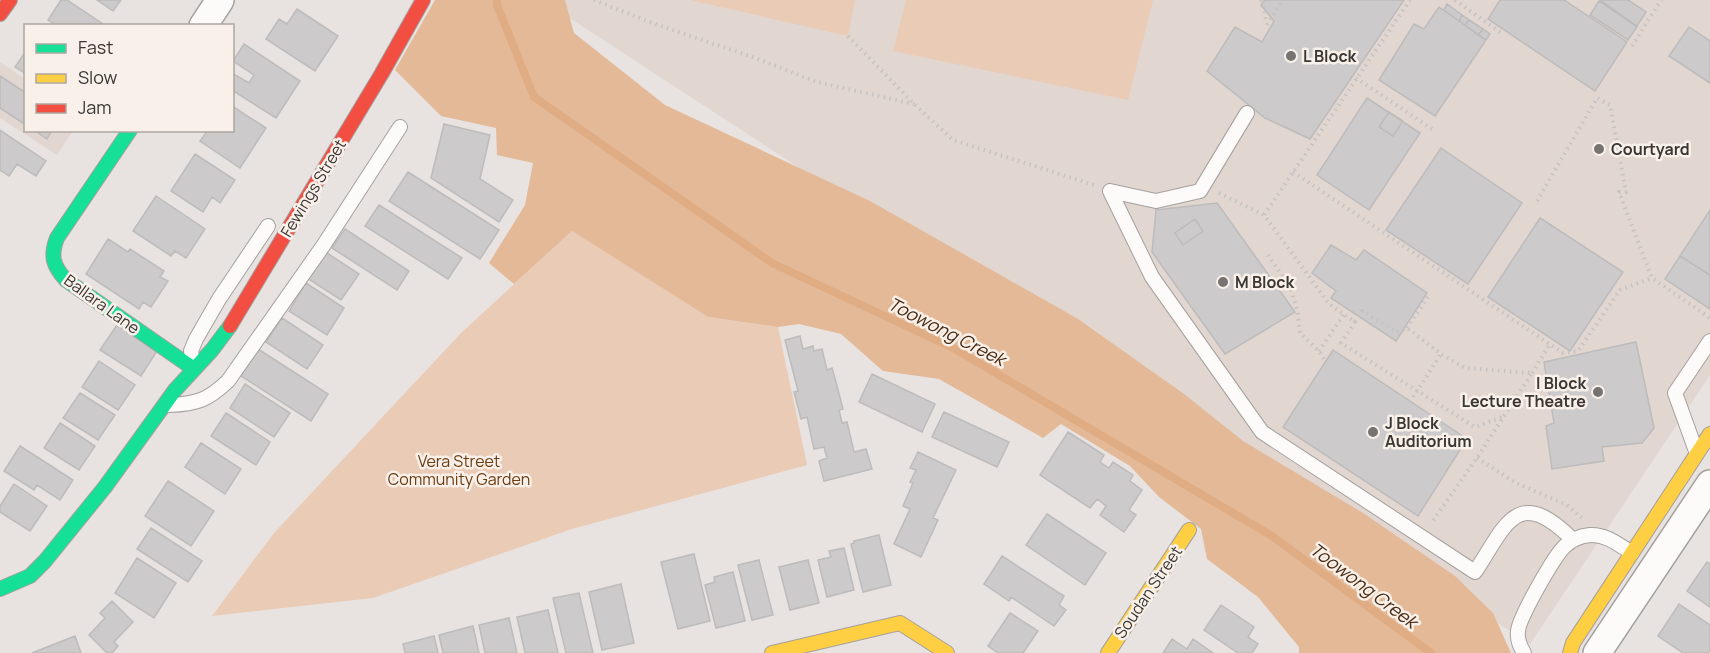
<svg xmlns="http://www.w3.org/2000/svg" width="1710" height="653" font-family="Manrope,sans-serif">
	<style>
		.built { fill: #e1d6d0 }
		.green { fill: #e9cbb6 }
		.forest { fill: #e3b998 }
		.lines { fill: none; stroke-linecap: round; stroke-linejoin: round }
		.stream { stroke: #e0ac84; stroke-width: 8 }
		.building { fill: #cccacb; stroke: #bdbbbb; stroke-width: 1.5 }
		.lane-casing { stroke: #a4a09e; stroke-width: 16 }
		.street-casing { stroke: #a4a09e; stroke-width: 30 }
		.fast-casing { stroke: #a4a09e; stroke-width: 16 }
		.slow-casing { stroke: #a4a09e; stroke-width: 16 }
		.jam-casing { stroke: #a4a09e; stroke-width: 16 }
		.path { stroke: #c5c3c2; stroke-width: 4; stroke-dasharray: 1.5 4.5; stroke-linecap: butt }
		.lane { stroke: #fcfbfa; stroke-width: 14 }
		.street { stroke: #fcfbfa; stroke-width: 27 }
		.fast { stroke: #16e098; stroke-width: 14 }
		.slow { stroke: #ffcf43; stroke-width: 14 }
		.jam { stroke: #f24e42; stroke-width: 14 }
		.poi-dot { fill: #777370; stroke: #f9f0e9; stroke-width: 2 }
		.labels { text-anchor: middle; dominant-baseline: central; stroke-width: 5; stroke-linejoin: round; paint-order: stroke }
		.poi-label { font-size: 16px; font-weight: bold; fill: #3a3734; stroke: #f9f0e9; text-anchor: start }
		.street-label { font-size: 16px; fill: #3a3734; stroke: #f9f0e9 }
		.park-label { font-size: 16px; fill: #6b3c10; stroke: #f9f0e9 }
		.water-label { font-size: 18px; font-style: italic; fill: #4a2c14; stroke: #f9f0e9 }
	</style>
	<rect width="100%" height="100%" fill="#e8e3e0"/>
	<path class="built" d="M542,0h1168v375l-180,269z
		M0,62l25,17 1,51 47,1 -16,24 -57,-37z"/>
	<path class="green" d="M690,0h165l-7,36z
		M906,0h247l-25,100 -235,-49z
		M572,231l136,86 70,10 29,138 -235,64 -199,69 -161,18 62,-83 188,-201z"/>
	<path class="forest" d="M435,0h130l9,33 91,72 205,96 208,118 106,75 59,47 120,72 92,63 38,37 18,40h-212v-6l-41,-50 -51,-38 -6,-30 -42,-32 -29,-31 -69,-42 -18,14 -104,-59 -56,-8 -42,-37 -42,-10 -21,3 -70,-10 -136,-86 -58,53 -25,-21 36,-58 8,-42 -36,-8 -1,-27 -55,-12 -46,-46z"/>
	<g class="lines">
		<path class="stream" d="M497,0v5l37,92 238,166 183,86 317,187 159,117"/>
	</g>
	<path class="building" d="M61,0h6l39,26h-53l1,-2 -6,-4z
		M97,0h24l-8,11z
		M1265,0h139l-94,139 -45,-21 -58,-47 28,-44 27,15 12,-21 -13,-16z
		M1500,0h64l63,42 -32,49 -107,-72z
		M1600,0h28l18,12 -9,14z
		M1599,1l38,26 -9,13 -38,-25z
		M1447,4l15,11 -3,6 -15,-11z
		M1439,7l47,33 -51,76 -56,-36 35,-56 10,5z
		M297,9l41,27 -23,35 -49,-32 13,-20 8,5z
		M1462,15l7,5 -4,5 -6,-4z
		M1469,20l14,9 -5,6 -13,-10z
		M1689,27l21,14v42l-41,-27z
		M1483,29l7,5 -4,6 -8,-5z
		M244,44l56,37 -24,37 -44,-28v-17l17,10 5,-8 -21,-14z
		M26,51v23l-11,-7z
		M0,76l26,17v32l-26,-17z
		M1367,98l53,35 -51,77 -52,-35z
		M232,106l34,22 -26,40 -40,-27 6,-8 -4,-3h30z
		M1389,112l14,9 -10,15 -14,-9z
		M444,124l46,11 -10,44 33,21 -14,22 -68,-44z
		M0,130l46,31 -10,15 -19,-12 -8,12 -9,-6z
		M34,130h18l-5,9z
		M1441,148l81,55 -54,81 -82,-54z
		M195,154l40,26 -15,23 -8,-6 -9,15 -32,-21z
		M408,172l91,58 -19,29 -91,-58z
		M156,196l49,33 -19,29 -11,-7 -4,5 -38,-25z
		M1217,203l78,109 -70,42 -73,-102 4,-42z
		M379,205l83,53 -14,21 -83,-53z
		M1710,210v99l-45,-30z
		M1540,218l83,54 -53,79 -82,-54z
		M1195,219l8,12 -20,14 -8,-12z
		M345,229l64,42 -12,19 -65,-42z
		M108,239l20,13 2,-3 34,22 -4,6 8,4 -17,26 -8,-5 -4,7 -53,-35z
		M1331,245l25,15 8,-10 63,43 -31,48 -65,-43 5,-7 -24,-18z
		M324,251l35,23 -18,26 -34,-22z
		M1680,256l30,19v34l-45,-30z
		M306,283l38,25 -17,27 -38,-24z
		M282,318l41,27 -16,24 -41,-27z
		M117,325l40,26 -16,25 -41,-26z
		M800,336l3,13 10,-3 1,5 8,-2 5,21 5,-2 4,14 7,27 -4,1 3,13 5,-1 7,30 12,-3 6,20 -48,12 -5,-20 8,-3 -3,-11 -10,2 -7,-32 -6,2 -7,-27 4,-1 -13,-51z
		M1636,342l18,86 -12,15 -40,4 2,14 -52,8 -6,-43 8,-3 -10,-61z
		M258,349l70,45 -17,27 -70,-45z
		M1333,350l134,89 -49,77 -135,-89z
		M99,361l36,24 -17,25 -36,-23z
		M872,374l63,30 -13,28 -63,-30z
		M245,384l45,29 -16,24 -44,-29z
		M80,393l35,22 -17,25 -35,-22z
		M944,412l65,30 -12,25 -65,-30z
		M226,413l44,29 -14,23 -45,-29z
		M60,423l35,23 -16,24 -35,-22z
		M1068,432l36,23 -4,7 9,6 4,-6 20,13 -3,6 12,9 -13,20 7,5 -12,17 -24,-17 6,-9 -9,-7 -7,9 -50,-33z
		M201,443l40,26 -16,25 -40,-27z
		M20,446l53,34 -13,20 -23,-15 -3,5 -30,-19z
		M918,452l38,18 -23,48 5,2 -17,37 -27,-13 16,-35 -7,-3 10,-23 -3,-1 6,-12 -6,-2z
		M168,481l46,30 -23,35 -46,-30z
		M14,484l33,22 -17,25 -30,-19v-6z
		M1047,514l59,39 -21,32 -59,-40z
		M151,528l51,33 -14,21 -51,-33z
		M879,535l12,50 -28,7 -12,-48 3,-1v-2z
		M844,548l10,42 -27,7 -9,-37 13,-3 -2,-6z
		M694,554l16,67 -32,8 -17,-67z
		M1002,556l62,40 -5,9 7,5 -12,16 -43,-29 -2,4 -25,-17z
		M137,558l39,25 -22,35 -39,-25z
		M759,560l14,55 -21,5 -14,-55z
		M808,560l11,43 -29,7 -11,-43z
		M1707,562l3,2v43l-23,-16z
		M733,572l12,49 -29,7 -11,-43 10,-3 -1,-5z
		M621,584l13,59 -32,7 -13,-58z
		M579,593l14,60h-27l-13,-55z
		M112,601l21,21 -19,20 4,4 -6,7h-5l-18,-18 16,-17 -5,-5z
		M1679,604l31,21v25l-2,3h-25l-25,-17z
		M1221,605l33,22 -6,10 10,7 -6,9h-14l-34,-23z
		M548,610l10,43h-33l-8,-36z
		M1010,613l28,18 -15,22h-25l-10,-7z
		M509,618l8,35h-32l-6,-28z
		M473,626l6,27h-36l-4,-18z
		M75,636l6,17h-49l10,-4z
		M434,636l4,17h-33l-2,-9z
		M1172,639l15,10 6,-10 20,14h-50z"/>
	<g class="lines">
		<g class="lane-casing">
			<path id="lane" d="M1110,191l42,86 110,155 213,140c31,-47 42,-88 98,-32
				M1110,191l46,10 44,-10 47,-78
				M193,364l-2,-13 5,-12 23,-40 49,-73
				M169,405c28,-1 39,-5 59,-24l95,-135 77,-119
				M1696,451l-21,-58 35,-52
				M1524,653c-4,-7 -7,-13 -6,-22 1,-13 36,-75 47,-85 6,-6 16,-10 25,-11 16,-1 29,10 42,18"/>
		</g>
		<g class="street-casing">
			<path id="street" d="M203,26l17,-26
				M1597,653l113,-169"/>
		</g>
		<g class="fast-casing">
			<path id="fast" d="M130,130l-73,108c-7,18 -4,28 9,42l128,89
				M0,589l30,-13 15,-15 60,-74 70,-97 37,-40 18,-24"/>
		</g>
		<g class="slow-casing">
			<path id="slow" d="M772,653l128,-30 47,30
				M1108,653l81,-123
				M1570,653l3,-10 137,-209"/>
		</g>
		<g class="jam-casing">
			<path id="jam" d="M0,14l10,-14
				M230,326l152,-253 41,-73"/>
		</g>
		<path class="path" d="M594,0l61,24 95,32 67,26 97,22
			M1261,0l6,24
			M1410,0l-146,215 65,89 26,18 7,-11 34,21 11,-4 34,26 24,14 67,5 -55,85 -45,64
			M1455,0l46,33
			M1267,25l16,-25
			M848,36l66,68 39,36 141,45
			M1632,46l29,-46
			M1356,78l79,53
			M1293,172l270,181 15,-2 42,-61 32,-12
			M1219,193l45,22
			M1537,201l60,-103 13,7 16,87h-7l33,86 58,40
			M1268,255l22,32 7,22 3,24 19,18 7,11
			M1355,322l-14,21 134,84 30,-11
			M1407,328l22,-33
			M1319,351l25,-37
			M1532,373l18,-29
			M1410,402l31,-48
			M1477,458l39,25 51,22 15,13"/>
		<use href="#lane" class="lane"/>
		<use href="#street" class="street"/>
		<use href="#fast" class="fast"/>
		<use href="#slow" class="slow"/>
		<use href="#jam" class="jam"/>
	</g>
	<g class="poi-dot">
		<circle cx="1291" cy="56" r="6"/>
		<circle cx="1599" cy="149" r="6"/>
		<circle cx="1223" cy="282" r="6"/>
		<circle cx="1598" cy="392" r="6"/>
		<circle cx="1373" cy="432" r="6"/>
	</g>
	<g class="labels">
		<g class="poi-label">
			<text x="1303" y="56">L Block</text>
			<text x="1611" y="149">Courtyard</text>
			<text x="1235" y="282">M Block</text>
			<text x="1586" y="383" text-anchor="end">I Block<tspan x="1586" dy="18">Lecture Theatre</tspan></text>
			<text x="1385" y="423">J Block<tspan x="1385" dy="18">Auditorium</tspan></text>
		</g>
		<g class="street-label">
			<text transform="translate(313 188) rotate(-59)">Fewings Street</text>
			<text transform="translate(102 304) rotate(36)">Ballara Lane</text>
			<text transform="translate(1148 592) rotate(-56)">Soudan Street</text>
		</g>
		<g class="park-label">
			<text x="459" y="461">Vera Street<tspan x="459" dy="18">Community Garden</tspan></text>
		</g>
		<g class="water-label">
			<text transform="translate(947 331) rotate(27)">Toowong Creek</text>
			<text transform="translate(1364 585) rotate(37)">Toowong Creek</text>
		</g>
	</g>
	<rect x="24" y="24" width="210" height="108" fill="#f9f0e9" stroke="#ada6a1" stroke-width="1.5"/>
	<rect x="36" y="44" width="30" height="9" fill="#16e098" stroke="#ada6a1" stroke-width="1.5"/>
	<text x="78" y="54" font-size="18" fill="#3a3734">Fast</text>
	<rect x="36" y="74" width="30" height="9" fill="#ffcf43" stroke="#ada6a1" stroke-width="1.5"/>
	<text x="78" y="84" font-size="18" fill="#3a3734">Slow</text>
	<rect x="36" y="104" width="30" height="9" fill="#f24e42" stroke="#ada6a1" stroke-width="1.5"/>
	<text x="78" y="114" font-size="18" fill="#3a3734">Jam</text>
</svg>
